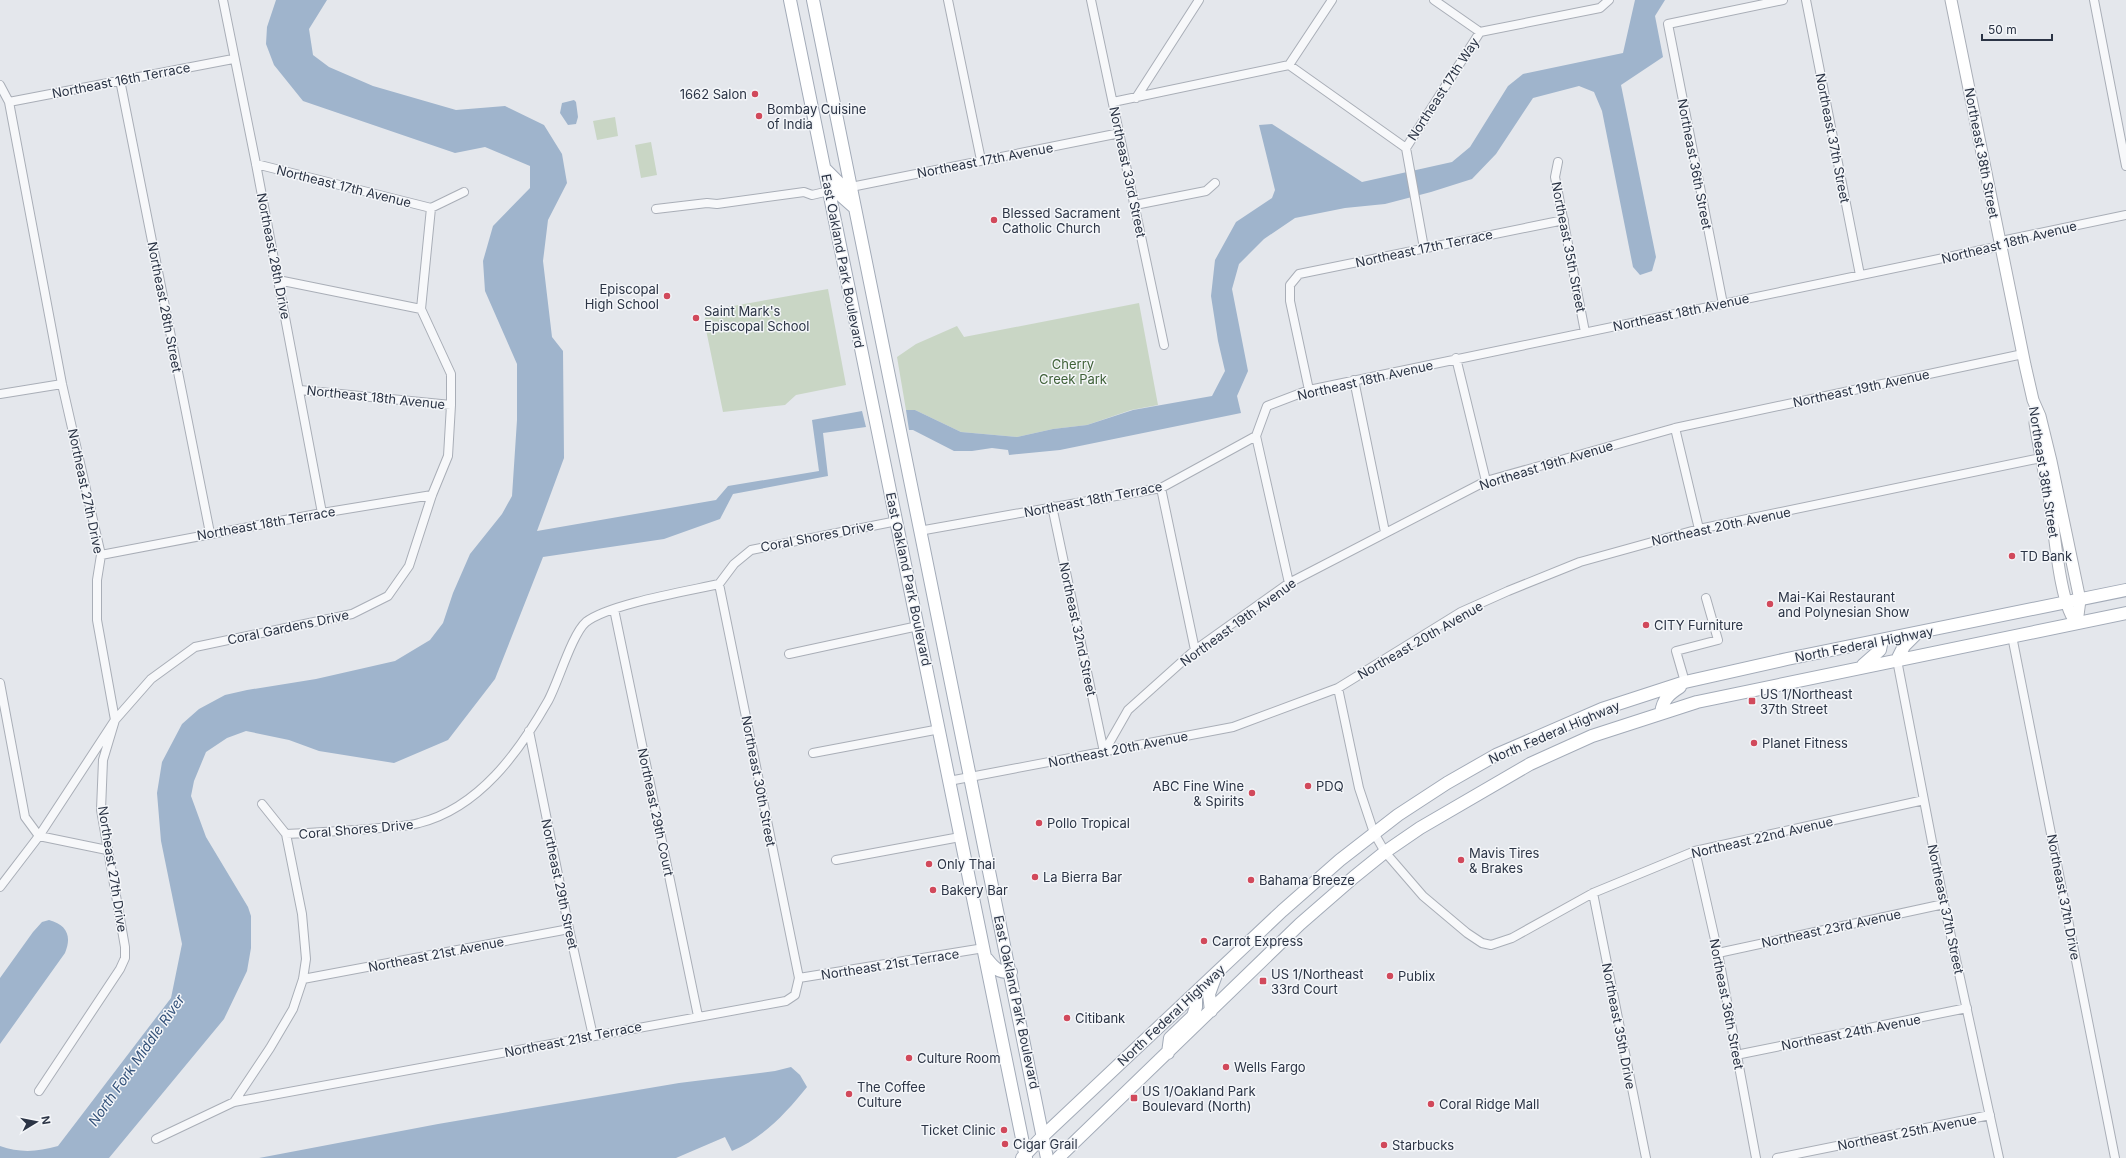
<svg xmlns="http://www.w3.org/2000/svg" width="2126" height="1158" font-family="Inter,sans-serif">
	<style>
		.green { fill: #c9d6c5 }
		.water { fill: #9fb4cc }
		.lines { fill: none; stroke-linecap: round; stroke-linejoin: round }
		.street-casing { stroke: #a9aeb7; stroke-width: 10 }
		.secondary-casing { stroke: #a9aeb7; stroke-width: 13 }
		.primary-casing { stroke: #a3abb8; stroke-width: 14 }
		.street { stroke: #f7f8fa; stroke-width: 8 }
		.secondary { stroke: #fff; stroke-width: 11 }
		.primary { stroke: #fff; stroke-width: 12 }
		.poi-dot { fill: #d1495b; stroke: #f4f6f9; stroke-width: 1.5 }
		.labels { text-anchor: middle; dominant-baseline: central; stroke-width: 3; stroke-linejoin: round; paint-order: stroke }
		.street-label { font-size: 13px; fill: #2b3445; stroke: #f4f6f9 }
		.poi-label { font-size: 13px; fill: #2b3445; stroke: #f4f6f9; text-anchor: start }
		.park-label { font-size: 13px; fill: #3f6138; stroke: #f4f6f9 }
		.water-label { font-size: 14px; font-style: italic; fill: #34527a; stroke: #f4f6f9 }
	</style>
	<rect width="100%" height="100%" fill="#e4e7ec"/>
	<path class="green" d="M615,117l3,19 -21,4 -4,-19z
		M651,142l6,33 -16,3 -6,-33z
		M828,289l18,96 -50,10 -11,10 -62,7 -19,-92 6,-10z
		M1139,303l19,102 -27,5 -44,15 -34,4 -36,8 -56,-5 -46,-22h-9l-9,-53 19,-13 41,-18 7,11z"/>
	<path class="water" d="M276,0h51l-18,29 4,26 16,12 44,19 83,24 49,-4 39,19 18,29 5,29 -19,37 -5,41 9,76 11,14 1,107 -27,73 179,-31 12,-14 91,-15 -7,-51 50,-9 4,16 -43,6 5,43 -95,18 -13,25 -56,20 -121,18 -48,122 -47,61 -54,23 -75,-12 -30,-11 -43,-9 -19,7 -21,14 -12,29 -3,15 15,41 42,70 3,9v32l-4,23 -23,48 -115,139h-109v-12c20,7 37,6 58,0l113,-148 11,-54 -21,-103 -4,-48 5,-31 20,-38 17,-15 26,-14 22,-5 69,-11 79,-18 35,-21 13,-17 10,-30 17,-39 32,-40 10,-18 5,-76v-56l-32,-73 -2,-30 10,-35 37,-38v-22l-45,-19 -30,6 -152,-52 -29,-36 -8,-21 1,-17z
		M1635,0h30l-10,16 8,41 -42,28 35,172 -4,14 -12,4 -7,-8 -31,-156 -8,-19 -15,-6 -46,12 -37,56 -24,25 -41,13 -46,12 -40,4 -50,10 -31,21 -25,25 -7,25 16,82 -11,25 4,17 -181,37 -51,5 -1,-5 -16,-2 -20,3h-18l-41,-21h-4l-3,-20h9l46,22 56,5 36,-8 34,-4 46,-15 79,-14 13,-25 -7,-30 -7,-45 4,-36 21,-38 36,-24 3,-8 -16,-65 13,-1 90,58 90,-20 18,-15 38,-61 15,-12 100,-21z
		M574,100l2,2 2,15 -2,7 -8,1 -8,-12 2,-10z
		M49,920c18,5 23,16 16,33l-65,91v-66l33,-46 9,-10z
		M791,1067l9,8 7,12c-21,26 -44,51 -75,64l-7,-14 -49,21h-417l179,-34 241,-41 96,-12z"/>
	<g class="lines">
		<g class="street-casing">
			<path id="street" d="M223,0l33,164 66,349
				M948,0l33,160
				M1091,0l73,345
				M1434,0l46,32 120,-24 9,-8
				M1806,0l54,275
				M2094,0l32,166
				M1289,65l117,83 74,-116
				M120,80l90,453
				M0,85l9,17 53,282 39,171 -4,25v40l18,100 -12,40 -2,50 24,137v11l-5,11 -81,122
				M1136,98l63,-98
				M9,102l224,-43
				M1113,102l176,-37 43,-65
				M1406,148l18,100
				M1558,162l-3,15 30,155
				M256,164l175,44
				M851,187l269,-54
				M1135,205l71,-14 9,-8
				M656,209l51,-6 10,1 87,-12 8,3 17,-4
				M278,280l143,29
				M1723,304l-55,-280 115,-24
				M1456,358l30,123
				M1354,380l31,152
				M300,390l151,15
				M1309,390l-19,-89v-16l9,-11 265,-54
				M0,394l62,-10
				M1675,428l24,101
				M1256,436l11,-30 42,-16 692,-144 5,-6 120,-25
				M1256,436l33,147
				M1161,488l34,162
				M1052,506l52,246
				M919,531l242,-43 95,-52
				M101,555l221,-42 110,-18
				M719,584l80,394
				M614,609l84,407
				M2012,636l103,522
				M789,654l129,-28
				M1897,660l47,244 55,254
				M1685,682l-9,-31 42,-11 -12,-42
				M0,683l25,134 14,19 68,14
				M1338,688l21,100 15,45 11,19 38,44 44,37 15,10 9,2 21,-7 81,-45 102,-42 229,-51
				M529,731l40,198 24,107
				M1104,752l24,-42 67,-60 94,-67 197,-102 189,-53 348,-74
				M813,753l127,-24
				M949,781l284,-54 105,-39 123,-76 47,-21 72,-29 119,-33 342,-71 2,-4
				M286,834c35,-2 69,-3 103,-7 10,-1 21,-1 30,-4 60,-15 100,-71 129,-122 10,-18 24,-67 38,-79 23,-18 102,-31 133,-38l15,-20 17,-14 146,-29
				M1695,851l23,102 38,205
				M836,860l124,-23
				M0,887l39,-51 76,-116 36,-41 44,-32 157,-33 36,-18 21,-30 23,-71 16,-39 3,-51v-31l-30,-65 10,-101 33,-16
				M1593,893l53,265
				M1718,953l226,-49
				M303,979l266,-50
				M1736,1055l231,-47
				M234,1102l36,-54 23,-39 10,-30 3,-20 -4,-45 -16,-80 -24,-30
				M156,1139l78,-37 552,-101 9,-6 4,-17 185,-30
				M1777,1158l213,-43"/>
		</g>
		<g class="secondary-casing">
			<path id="secondary" d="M1951,0l74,365 8,35 7,16 11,45 29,139 -3,23
				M2035,423c4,26 10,52 15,79 4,24 10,108 27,121"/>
		</g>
		<g class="primary-casing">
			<path id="primary" d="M790,0l236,1158
				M813,0l234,1158
				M825,169l15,15 11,3
				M829,191l9,2 17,15
				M1897,660l7,-14 13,-13
				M1863,665l17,-15 2,-10
				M1661,713c2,-14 8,-19 19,-26
				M987,959c7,9 12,14 24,13
				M1211,1011l-2,-17 7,-19
				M1168,1053l2,-15 23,-22 3,-9v-15
				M1022,1158l21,-22 239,-225 58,-51 58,-45 49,-32 49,-28 106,-46 83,-27 102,-23 339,-69
				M1058,1158l242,-234 54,-47 31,-25 35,-24 110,-64 62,-28 105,-34 429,-89"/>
		</g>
		<use href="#street" class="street"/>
		<use href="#secondary" class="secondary"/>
		<use href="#primary" class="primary"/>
	</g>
	<g class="poi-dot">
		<circle cx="755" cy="94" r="4"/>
		<circle cx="759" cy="116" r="4"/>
		<circle cx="994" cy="220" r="4"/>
		<circle cx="667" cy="296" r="4"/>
		<circle cx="696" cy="318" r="4"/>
		<circle cx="2012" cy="556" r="4"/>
		<circle cx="1770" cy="604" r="4"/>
		<circle cx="1646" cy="625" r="4"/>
		<rect x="1748" y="697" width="8" height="8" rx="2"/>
		<circle cx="1754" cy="743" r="4"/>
		<circle cx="1308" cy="786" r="4"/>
		<circle cx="1252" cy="793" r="4"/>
		<circle cx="1039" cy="823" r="4"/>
		<circle cx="1461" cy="860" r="4"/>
		<circle cx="929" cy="864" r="4"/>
		<circle cx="1035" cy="877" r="4"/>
		<circle cx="1251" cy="880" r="4"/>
		<circle cx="933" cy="890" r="4"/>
		<circle cx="1204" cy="941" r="4"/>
		<circle cx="1390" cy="976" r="4"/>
		<rect x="1259" y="977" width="8" height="8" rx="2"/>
		<circle cx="1067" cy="1018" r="4"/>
		<circle cx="909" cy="1058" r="4"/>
		<circle cx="1226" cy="1067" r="4"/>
		<circle cx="849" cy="1094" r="4"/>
		<rect x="1130" y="1094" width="8" height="8" rx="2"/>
		<circle cx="1431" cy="1104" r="4"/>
		<circle cx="1004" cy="1130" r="4"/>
		<circle cx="1005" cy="1144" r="4"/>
		<circle cx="1384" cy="1145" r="4"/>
	</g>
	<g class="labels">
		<g class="street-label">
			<text transform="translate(121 80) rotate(-11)">Northeast 16th Terrace</text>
			<text transform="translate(1443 89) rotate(-57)">Northeast 17th Way</text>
			<text transform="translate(1833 138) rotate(79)">Northeast 37th Street</text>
			<text transform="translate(1982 153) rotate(79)">Northeast 38th Street</text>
			<text transform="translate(985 160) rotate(-11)">Northeast 17th Avenue</text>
			<text transform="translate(1695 164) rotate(79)">Northeast 36th Street</text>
			<text transform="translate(1128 172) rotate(78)">Northeast 33rd Street</text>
			<text transform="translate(344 186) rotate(14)">Northeast 17th Avenue</text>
			<text transform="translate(2009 242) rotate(-14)">Northeast 18th Avenue</text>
			<text transform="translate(1569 247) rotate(79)">Northeast 35th Street</text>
			<text transform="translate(1424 248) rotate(-12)">Northeast 17th Terrace</text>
			<text transform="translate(274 256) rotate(79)">Northeast 28th Drive</text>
			<text transform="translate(843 261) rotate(79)">East Oakland Park Boulevard</text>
			<text transform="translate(165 307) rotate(79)">Northeast 28th Street</text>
			<text transform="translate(1681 312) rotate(-12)">Northeast 18th Avenue</text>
			<text transform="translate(1365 380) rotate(-13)">Northeast 18th Avenue</text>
			<text transform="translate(1861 388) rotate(-12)">Northeast 19th Avenue</text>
			<text transform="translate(376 397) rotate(6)">Northeast 18th Avenue</text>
			<text transform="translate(1546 465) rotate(-17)">Northeast 19th Avenue</text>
			<text transform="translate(2044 472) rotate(81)">Northeast 38th Street</text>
			<text transform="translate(86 491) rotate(78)">Northeast 27th Drive</text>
			<text transform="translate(1093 499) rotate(-11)">Northeast 18th Terrace</text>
			<text transform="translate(266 523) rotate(-10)">Northeast 18th Terrace</text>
			<text transform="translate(1721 526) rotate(-12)">Northeast 20th Avenue</text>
			<text transform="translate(817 536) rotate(-11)">Coral Shores Drive</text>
			<text transform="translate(909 579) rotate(78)">East Oakland Park Boulevard</text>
			<text transform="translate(1238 622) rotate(-36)">Northeast 19th Avenue</text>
			<text transform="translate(288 627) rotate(-12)">Coral Gardens Drive</text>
			<text transform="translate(1078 629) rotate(78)">Northeast 32nd Street</text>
			<text transform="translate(1420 640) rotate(-30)">Northeast 20th Avenue</text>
			<text transform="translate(1864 644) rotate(-11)">North Federal Highway</text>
			<text transform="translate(1554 732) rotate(-23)">North Federal Highway</text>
			<text transform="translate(1118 749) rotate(-11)">Northeast 20th Avenue</text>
			<text transform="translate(759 781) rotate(79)">Northeast 30th Street</text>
			<text transform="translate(656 812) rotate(78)">Northeast 29th Court</text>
			<text transform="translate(356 829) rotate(-5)">Coral Shores Drive</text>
			<text transform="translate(1762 837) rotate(-13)">Northeast 22nd Avenue</text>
			<text transform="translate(113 869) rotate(81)">Northeast 27th Drive</text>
			<text transform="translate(560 884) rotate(78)">Northeast 29th Street</text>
			<text transform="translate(2064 897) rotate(79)">Northeast 37th Drive</text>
			<text transform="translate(1946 909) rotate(78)">Northeast 37th Street</text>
			<text transform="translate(1831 928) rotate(-12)">Northeast 23rd Avenue</text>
			<text transform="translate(436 954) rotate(-11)">Northeast 21st Avenue</text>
			<text transform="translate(890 964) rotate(-9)">Northeast 21st Terrace</text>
			<text transform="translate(1017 1002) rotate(78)">East Oakland Park Boulevard</text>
			<text transform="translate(1727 1004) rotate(79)">Northeast 36th Street</text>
			<text transform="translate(1171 1015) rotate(-43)">North Federal Highway</text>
			<text transform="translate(1619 1026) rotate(79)">Northeast 35th Drive</text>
			<text transform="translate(1851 1032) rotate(-11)">Northeast 24th Avenue</text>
			<text transform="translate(573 1039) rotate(-11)">Northeast 21st Terrace</text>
			<text transform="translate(1907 1132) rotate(-11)">Northeast 25th Avenue</text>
		</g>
		<g class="poi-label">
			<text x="747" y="94" text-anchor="end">1662 Salon</text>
			<text x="767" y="109">Bombay Cuisine<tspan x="767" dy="15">of India</tspan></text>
			<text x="1002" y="213">Blessed Sacrament<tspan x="1002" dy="15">Catholic Church</tspan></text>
			<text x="659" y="289" text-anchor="end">Episcopal<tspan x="659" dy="15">High School</tspan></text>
			<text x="704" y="311">Saint Mark's<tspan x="704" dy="15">Episcopal School</tspan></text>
			<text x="2020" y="556">TD Bank</text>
			<text x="1778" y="597">Mai-Kai Restaurant<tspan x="1778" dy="15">and Polynesian Show</tspan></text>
			<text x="1654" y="625">CITY Furniture</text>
			<text x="1760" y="694">US 1/Northeast<tspan x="1760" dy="15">37th Street</tspan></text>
			<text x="1762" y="743">Planet Fitness</text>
			<text x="1244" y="786" text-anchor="end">ABC Fine Wine<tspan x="1244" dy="15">&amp; Spirits</tspan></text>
			<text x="1316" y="786">PDQ</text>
			<text x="1047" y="823">Pollo Tropical</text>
			<text x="1469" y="853">Mavis Tires<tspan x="1469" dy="15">&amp; Brakes</tspan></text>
			<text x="937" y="864">Only Thai</text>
			<text x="1043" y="877">La Bierra Bar</text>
			<text x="1259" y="880">Bahama Breeze</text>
			<text x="941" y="890">Bakery Bar</text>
			<text x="1212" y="941">Carrot Express</text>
			<text x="1271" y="974">US 1/Northeast<tspan x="1271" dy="15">33rd Court</tspan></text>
			<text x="1398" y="976">Publix</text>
			<text x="1075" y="1018">Citibank</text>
			<text x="917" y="1058">Culture Room</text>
			<text x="1234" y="1067">Wells Fargo</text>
			<text x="857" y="1087">The Coffee<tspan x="857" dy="15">Culture</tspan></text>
			<text x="1142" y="1091">US 1/Oakland Park<tspan x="1142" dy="15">Boulevard (North)</tspan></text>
			<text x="1439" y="1104">Coral Ridge Mall</text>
			<text x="996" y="1130" text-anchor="end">Ticket Clinic</text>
			<text x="1013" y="1144">Cigar Grail</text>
			<text x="1392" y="1145">Starbucks</text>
		</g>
		<g class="park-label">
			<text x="1073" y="364">Cherry<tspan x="1073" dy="15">Creek Park</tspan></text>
		</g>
		<g class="water-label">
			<text transform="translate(136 1060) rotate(-55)">North Fork Middle River</text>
		</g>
	</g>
	<g transform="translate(36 1122) rotate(80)" stroke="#f4f6f9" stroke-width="3" paint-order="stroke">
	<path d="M0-3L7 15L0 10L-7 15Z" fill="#2b3445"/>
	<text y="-6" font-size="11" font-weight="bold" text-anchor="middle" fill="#2b3445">N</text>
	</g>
	<path d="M1982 34v6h70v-6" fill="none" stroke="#2b3445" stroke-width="2"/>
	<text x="1988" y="34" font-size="12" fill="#2b3445" stroke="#f4f6f9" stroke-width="3" paint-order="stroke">50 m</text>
</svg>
